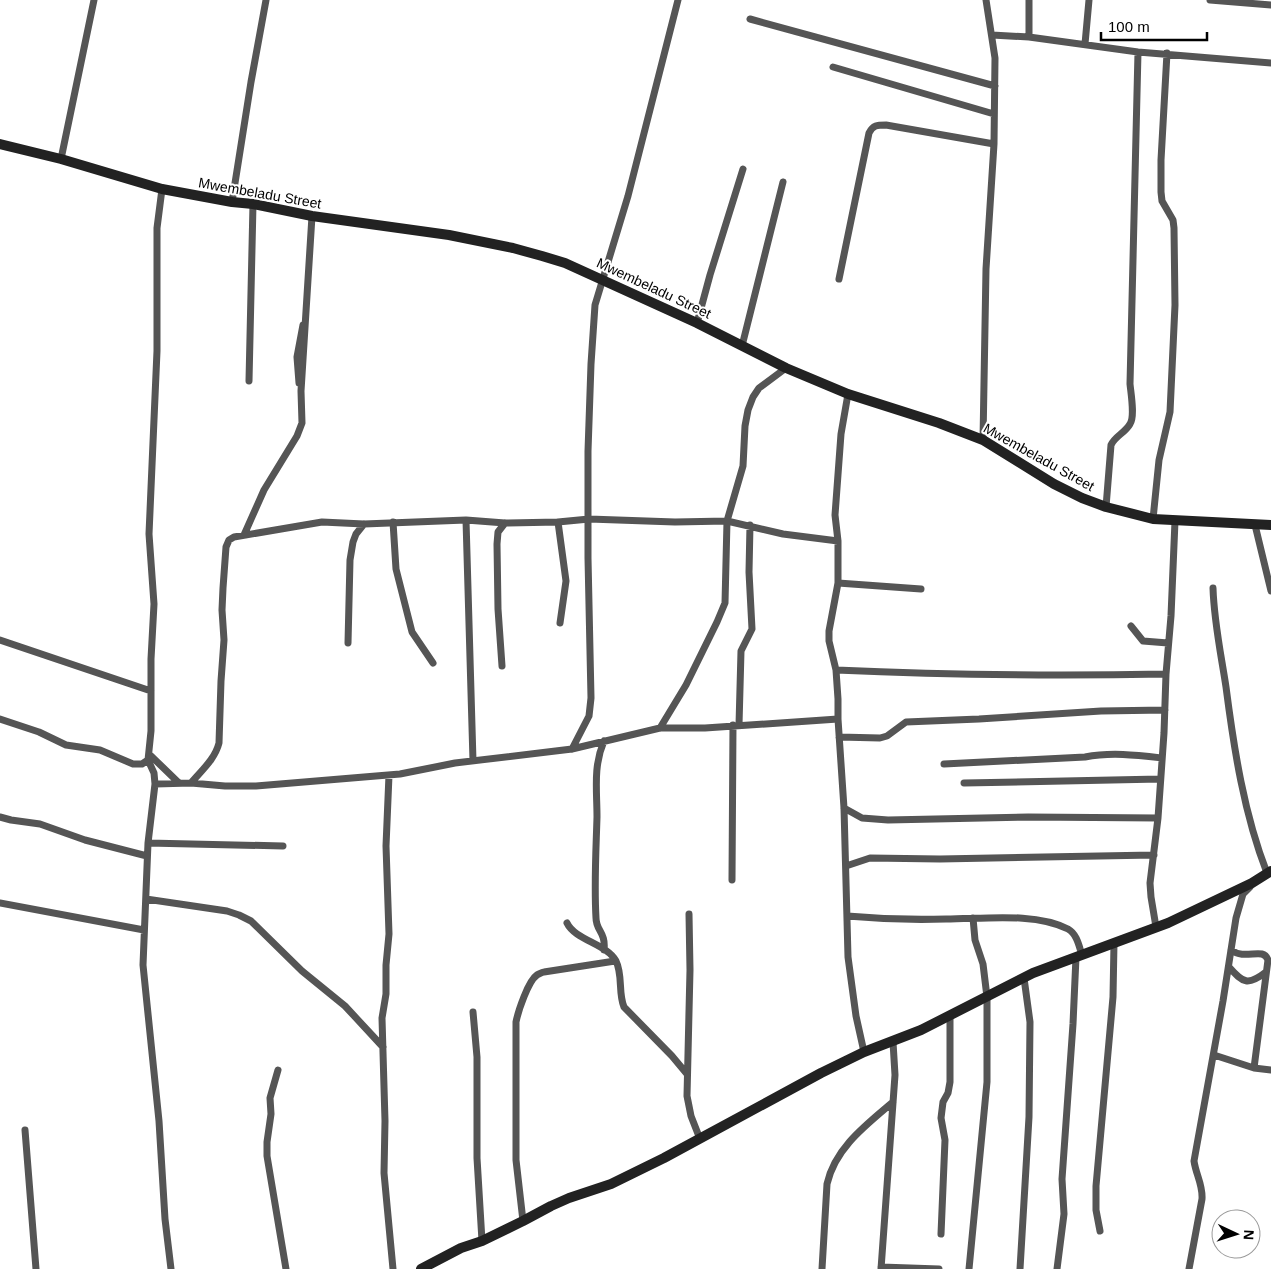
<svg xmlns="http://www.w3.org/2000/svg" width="1271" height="1269" font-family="Helvetica,sans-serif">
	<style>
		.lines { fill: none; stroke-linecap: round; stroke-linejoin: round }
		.street { stroke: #555; stroke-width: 7 }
		.secondary { stroke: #222; stroke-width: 10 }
		.labels { text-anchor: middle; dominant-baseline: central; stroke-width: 4; stroke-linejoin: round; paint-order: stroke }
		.street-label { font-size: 14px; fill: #000; stroke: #fff }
	</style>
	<rect width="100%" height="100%" fill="#fff"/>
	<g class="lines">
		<path class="street" d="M1029,0v37
			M1210,0l61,5
			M750,19l245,67
			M992,35l37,2 109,15 133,11
			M1085,44l4,-44
			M833,67l161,47
			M61,159l33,-159
			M162,189l-5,39v123l-8,183 5,70 -3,55v72l-3,29 6,13 1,11 -7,59 -5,122 16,156 6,98 6,50
			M232,202l19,-120 15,-82
			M839,279l30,-146c4,-8 8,-8 17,-8l108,19
			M697,323l13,-48 33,-106
			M742,346l41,-164
			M249,381l4,-177
			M299,383l-2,-26 6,-32
			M848,394l-7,40 -6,81 3,26v42l-9,48v10l7,29 2,29v20l6,89 4,149 8,59 8,36
			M983,440l3,-171 8,-125 1,-86 -9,-58
			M1106,507l5,-62c4,-9 14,-12 19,-21 5,-7 1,-30 0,-40l8,-332
			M1153,519l6,-59 11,-48 5,-107 -1,-77 -1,-8 -11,-19 -1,-9v-32l6,-107
			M466,520l7,241
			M393,522l3,47 16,63 21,31
			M558,522l8,59 -6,42
			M1255,525l16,66
			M244,535l20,-45 33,-54 5,-13 -1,-32 11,-175
			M838,583l83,6
			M1213,588c1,34 8,66 13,99 8,62 18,127 41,186
			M1131,626l12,15 25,2
			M0,640l151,51
			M348,643l2,-83 3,-18 3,-8 8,-10
			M502,666l-4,-57 -1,-65 1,-12 7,-9
			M836,670c110,5 220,6 330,4
			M0,719l39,13 27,13 34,5 33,14h9l6,-4
			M739,725l2,-74 11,-22 -3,-57 1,-47
			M660,728l26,-43 31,-63 8,-19 2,-82 16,-55 2,-40 3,-16 5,-13 6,-9 27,-20
			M839,737l41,1 7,-2 19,-14 73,-3 122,-8 64,-1
			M604,741c-11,26 -7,49 -7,76 -1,34 -3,67 -1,101 0,13 10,14 8,32
			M572,749l17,-33 2,-18 -3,-140v-107l3,-87 4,-59 33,-109 50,-196
			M149,754l30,29
			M944,764l141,-7c26,-5 51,-2 77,1
			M389,775l-3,71 3,88 -3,31v29l-4,24 3,103 -1,52 9,96
			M191,783c11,-13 24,-24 28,-40l2,-62 3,-41 -2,-30 1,-22 3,-41 3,-7 5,-3 88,-15 42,2 102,-4 39,3 53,-1 31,-3 86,3 52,-1 56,13 55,7
			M964,783l196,-4
			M155,784l36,-1 34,3h31l144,-12 55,-11 117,-14 88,-21h45l133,-9
			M844,808l18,10 26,2 140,-3 130,1
			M0,817l11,3 29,4 45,16 62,16
			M148,843l135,3
			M846,866l24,-8 70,1 214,-4
			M732,880l1,-155
			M146,899l81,12 12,4 12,6 51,50 43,35 38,41
			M0,903l144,27
			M689,914l1,56 -3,126 4,20 9,23
			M847,916c33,3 66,4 99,3 37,0 89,-7 122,10 9,5 11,17 14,26
			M567,923c8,17 40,21 49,38 7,14 2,32 8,46l48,49 15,18
			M1156,927l-5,-30 -1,-14 8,-65 6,-85 2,-59 5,-58 4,-95
			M1231,950c15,11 32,-4 37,10l-14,108
			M1229,967c14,16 19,19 37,5
			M473,1012l4,45v101l5,83
			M1214,1055l40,13 17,2
			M278,1070l-8,28 1,16 -4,28v14l19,113
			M25,1130l11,139
			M523,1221l-7,-61v-138c2,-10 12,-41 21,-47 2,-1 5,-3 7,-3l71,-11
			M1100,1231l-4,-21v-24l17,-189 1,-54
			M941,1234l4,-94 -4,-22 2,-16 5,-9 2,-11v-67
			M881,1267l58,2
			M822,1269l5,-85c8,-36 39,-59 66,-82
			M881,1269l14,-194 -2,-33
			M969,1269l18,-187v-85l-4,-33 -8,-24 -2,-22
			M1020,1269l9,-152 1,-95 -6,-44
			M1057,1269l7,-55 -2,-35 11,-155 3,-67
			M1189,1269l13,-70c1,-14 -6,-24 -8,-38l29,-160 13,-83 7,-24 7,-7"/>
		<path class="secondary" d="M0,144l61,15 101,30 70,13 21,2 59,12 137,19 64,13 29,8 23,7 132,60 89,45 62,26 91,29 44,17 71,44 28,14 24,9 47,12 118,6
			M421,1269l40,-21 21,-7 41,-20 28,-15 18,-8 42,-14 53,-26 157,-85 43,-21 57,-22 112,-57 135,-50 84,-40 19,-12"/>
	</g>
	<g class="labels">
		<g class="street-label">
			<text transform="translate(260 193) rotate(10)">Mwembeladu Street</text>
			<text transform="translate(654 288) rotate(25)">Mwembeladu Street</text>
			<text transform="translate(1039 457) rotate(29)">Mwembeladu Street</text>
		</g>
	</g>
	<g transform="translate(1236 1234) rotate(94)"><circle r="24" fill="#ffffff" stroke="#999999"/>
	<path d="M0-4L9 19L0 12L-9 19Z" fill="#000000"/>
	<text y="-8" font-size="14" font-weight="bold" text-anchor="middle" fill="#000000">N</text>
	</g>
	<path d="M1101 32v8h106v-8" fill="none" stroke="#000000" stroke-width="2.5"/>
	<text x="1108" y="32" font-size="15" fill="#000000" stroke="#ffffff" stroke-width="4" paint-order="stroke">100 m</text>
</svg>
